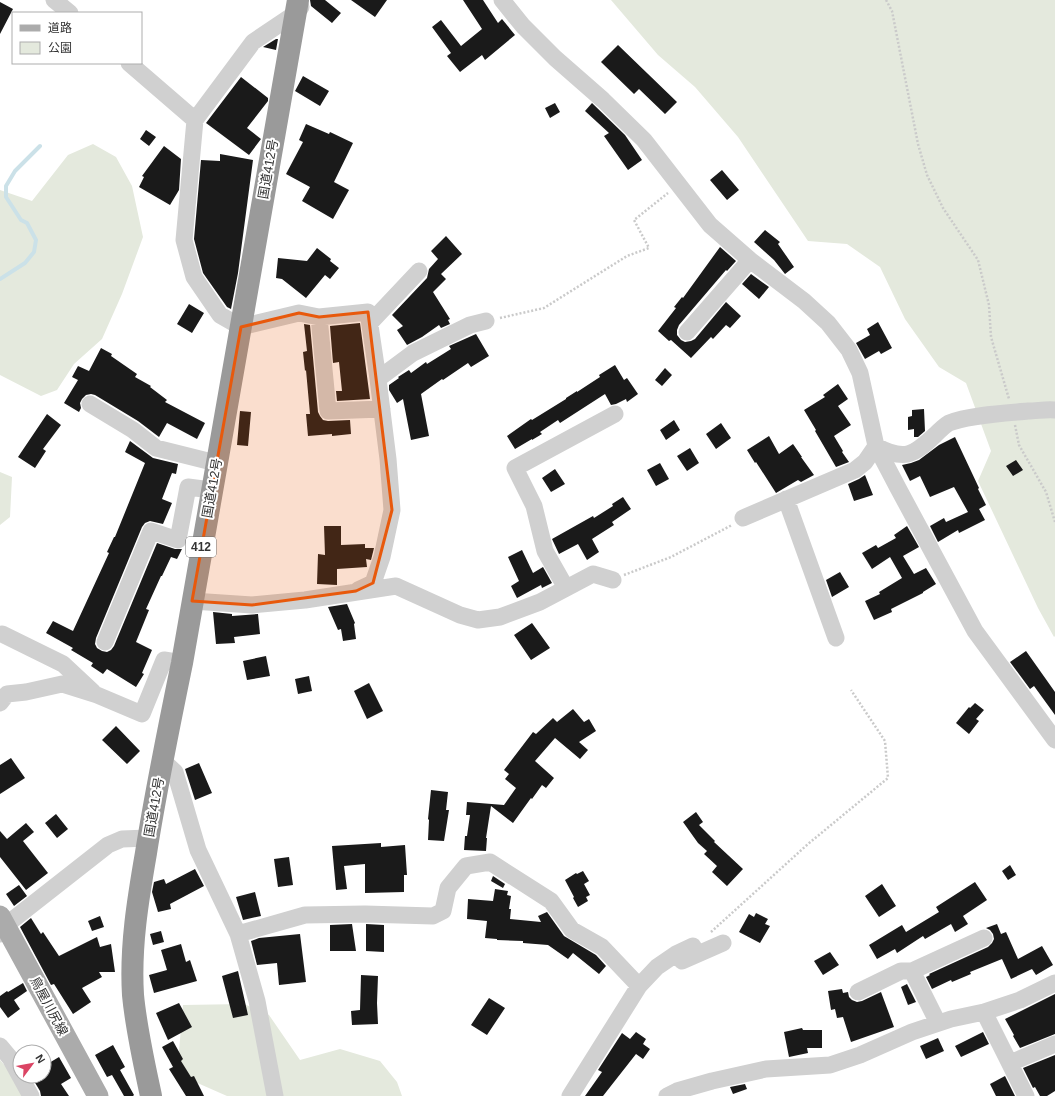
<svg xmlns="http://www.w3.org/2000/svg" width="1055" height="1096" font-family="Arial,'Noto Sans JP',sans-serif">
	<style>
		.green { fill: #e4e9dd }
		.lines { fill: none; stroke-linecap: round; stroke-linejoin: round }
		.stream { stroke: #cbe1e8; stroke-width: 4 }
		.building { fill: #1a1a1a }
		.path { stroke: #cacaca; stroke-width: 2.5; stroke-dasharray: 2 2; stroke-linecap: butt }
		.minor { stroke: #d0d0d0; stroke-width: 17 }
		.major { stroke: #ababab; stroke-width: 21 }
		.highway { stroke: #9a9a9a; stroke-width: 22 }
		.marked { fill: #e8590c; fill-opacity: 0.2; stroke: #e8590c; stroke-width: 3; stroke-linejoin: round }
		.labels { text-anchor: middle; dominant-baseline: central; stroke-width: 4; stroke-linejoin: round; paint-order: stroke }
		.shield { fill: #fff; stroke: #707070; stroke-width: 1 }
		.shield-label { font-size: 12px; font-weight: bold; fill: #333 }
		.street-label { font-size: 13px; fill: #333; stroke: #fff }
	</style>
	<rect width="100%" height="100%" fill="#fff"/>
	<path class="green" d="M611,0h444v636l-1,1 -16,-29 -60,-127 13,-30 -25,-68 -27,-16 -34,-48 -25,-52 -33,-23 -39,-3 -70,-104 -43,-50 -37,-32z
		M93,144l23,13 16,29 11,51 -21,57 -20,45 -28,25 -17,26 -16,6 -41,-21v-185l32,11 36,-46z
		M0,472l12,5 -2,40 -10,8z
		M244,1004l25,11 31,45 40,-11 40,12 17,21 5,14h-175l-50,-22 6,-69z
		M0,1060l15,17 7,19h-22z"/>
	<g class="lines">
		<path class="stream" d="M0,279l25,-16 9,-11 2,-12 -9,-17 -6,-3 -15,-23v-11l9,-15 25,-25"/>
	</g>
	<path class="building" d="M310,0h15l16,13 -9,10 -21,-17z
		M351,0h36l-12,17z
		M463,0h20l15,23 4,-4 13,16 -30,25 -3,-5 -22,17 -13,-16 4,-3 -19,-26 9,-7 20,26 21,-17z
		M0,2l13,7 -13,25z
		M276,39h2l-2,11 -13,-3z
		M618,45l59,57 -12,12 -26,-25 -5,5 -33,-32z
		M303,76l26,15 -9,15 -25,-15z
		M241,77l27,21v3l-21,27 14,11 -12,16 -43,-32z
		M555,103l5,9 -10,6 -5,-10z
		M592,103l33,32 17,25 -14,10 -24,-34 5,-3 -24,-22z
		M306,124l23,10 1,-2 23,11 -19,39 15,8 -16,29 -31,-18 8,-14 -24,-13 17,-32 -4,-2z
		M146,130l10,7 -7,9 -9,-7z
		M164,146l17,13 -2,31 -9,15 -31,-18 5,-10 -2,-1z
		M220,154l33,6 -15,113 -7,36 -4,-2 -24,-34 -9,-34 7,-79 19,1z
		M722,170l17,20 -12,10 -17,-20z
		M765,230l15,12 -2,2 16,23 -9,7 -11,-14 -20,-18z
		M446,236l16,18 -21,20 5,5 -13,13 17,27 -2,1 2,4 -9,4 -2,-3 -17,12 -15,8 -10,-15 6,-4 -11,-11 35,-37 2,-9 9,-10 -7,-8z
		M720,247l16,14 -9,10 -1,-1 -47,55 -2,5v5l4,5 4,2 6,-1 4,-2 31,-37 15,14 -11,12 -4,-3 -13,14 -2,-2 -20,21 -20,-18 -2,1 -11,-10 18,-23 -2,-1 8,-10 1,1z
		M317,248l14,11 -1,2 9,7 -9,11 -5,-4 -19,23 -24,-19 -6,-1 2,-20 29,3z
		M751,274l18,13 -10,12 -17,-15z
		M189,304l15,9 -12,20 -15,-9z
		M878,322l14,26 -11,6 -2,-3 -14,8 -9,-16 14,-8 -3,-6z
		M360,323l10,76 -33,2 -1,-10h6l-3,-29 -6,1 -3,-37z
		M304,324l6,1 8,87 2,4 3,4 5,1 22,-1 1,14 -19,2v-2l-24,2 -2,-22h4l-4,-44 -1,1 -2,-19 4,-1z
		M476,334l13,22 -18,11 -3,-4 -25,17 -1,-1 -21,15 8,42 -18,4 -8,-41 -6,4 -8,-13v-5l10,-7 -1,-1 11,-7 2,3 15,-11 1,2 24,-15 -2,-3z
		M101,348l11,6 -1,2 26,18 -2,3 16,9 -1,1 17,13 -2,2 40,21 -8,16 -30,-16 -8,14 -21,-16 -43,-26 -4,-1 -5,1 -4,4 -2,4 1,5 -2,4 -15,-9 14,-23 -6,-3 6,-11 11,5z
		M615,365l9,15 3,-2 11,16 -11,8 -1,-3 -10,5 -5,1 -6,-11 -45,29 -2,-3 -18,12 2,2 -10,6v-1l-17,10 -8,-13 24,-17 1,1 34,-21v-1l11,-7v1l23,-15 -1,-2z
		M665,368l7,7 -10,11 -7,-6z
		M838,384l10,15 -10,7 13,19 -17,11 9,15 -1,1 7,10 -13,5 -21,-36 1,-1 -12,-20 21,-13 -2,-2z
		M924,409l1,22 -7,6h-4v-8l-6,1v-13l4,-1v-6z
		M240,411l11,1 -3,34 -11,-1z
		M47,414l14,11 -18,24 3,2 -11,17 -17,-11z
		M674,420l6,10 -14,10 -6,-10z
		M721,423l10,15 -15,11 -10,-15z
		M769,436l10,18 14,-10 9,13h-1l13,18 -13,7 -3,-2 -22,13 -20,-31 -1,1 -8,-13z
		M955,437l24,51 -1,1 8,16 -7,4 6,11 -26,13 -1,-3 -20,12 -8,-16 14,-8 2,4 22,-10 -14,-25 -24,10 -10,-21 -10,5 -8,-16 9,-2 8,-3 20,-15z
		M130,441l23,17 25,6 -2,10 -4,-1 -10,26 10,4 -9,21 -13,-3 -5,2 -3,4 -46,111 -1,6 2,4 5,3 5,1 4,-2 3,-4 43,-103 18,6h7l-5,10 -6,-2 -9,19h-1l-15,33 3,1 -13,32 16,8 -10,23 2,1 -8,13 -29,-18 -4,5 -12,-8 2,-3 -22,-13 2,-2 -27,-15 7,-12 20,10 36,-78 -2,-1 7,-15h1l30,-74 -20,-11z
		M690,448l9,15 -12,8 -10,-15z
		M1016,460l7,10 -10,6 -7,-10z
		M660,463l9,16 -13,7 -9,-16z
		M555,469l10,15 -14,8 -9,-14z
		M865,475l8,20 -19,6 -6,-17 11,-5z
		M623,497l8,12 -19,13 2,3 -22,14 7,13 -12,8 -9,-16 -19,10 -7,-15 41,-23 1,2 19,-12 -1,-2z
		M324,526h17v19l24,-1v4h9l-3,12 -5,-1 1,8 -30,2v16l-20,-1 1,-30 7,1z
		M907,526l12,21 -16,9 11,18 12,-6 10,16 -13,8v1l-32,16 1,3 -18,8 -9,-19 15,-7 -1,-2 23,-14 -12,-21 -18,12 -10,-16 14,-8 2,3 18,-10 -2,-3z
		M522,550l11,23 10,-6 9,16 -10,5 -1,-3 -24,13 -6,-12 8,-5 -11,-24z
		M840,572l9,15 -17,10 -6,-17z
		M347,604l8,19 -1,1 2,15 -13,2 -2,-12 -3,1 -10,-23z
		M213,612l19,2v2l26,-2 2,20 -26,3 1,6 -19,1z
		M532,623l18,25 -19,12 -17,-25z
		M1026,651l29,41v23l-21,-29 -4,3 -20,-27z
		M266,656l4,20 -23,4 -4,-19z
		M309,676l3,15 -14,3 -3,-15z
		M369,683l14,28 -16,8 -13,-28z
		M975,703l9,7 -8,9 3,2 -10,13 -13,-11 13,-16 1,1z
		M573,709l11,13 5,-3 7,12 -17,11 9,8 -8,9 -25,-21 -20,23 19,17 -8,10 -4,-3 -10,14 -1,-1 -18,25 -22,-17 -5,32h1l-1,13 -22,-1 1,-14h2l3,-21h-4l1,-13 37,3 12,-17 -11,-9 4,-5 -5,-4 29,-38 3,2 17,-16 4,4z
		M116,726l24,25 -13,13 -25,-24z
		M11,758l14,20 -25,16v-29z
		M199,763l13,30 -17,7 -10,-31z
		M431,790l17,2 -2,18h3l-5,31 -16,-1 1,-20 -1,-1z
		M696,812l7,10 -4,3 16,16 -1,1 29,27 -16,17 -15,-14 5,-6 -13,-12 3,-3 -9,-8 -15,-21z
		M56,814l12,15 -11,9 -12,-15z
		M26,823l8,9 -11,9 25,32 -22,17 -26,-33v-26l7,8z
		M381,843v4l24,-2 2,30h-3v17l-39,1v-29l-21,2 3,23 -11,1 -4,-44z
		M289,857l4,28 -15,2 -4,-28z
		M1010,865l6,10 -8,5 -6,-9z
		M195,869l9,17 -34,18 1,5 -13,3 -6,-20 2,-10 10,-3 2,5z
		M583,871l6,10 -5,3 6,11 -4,2 2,4 -10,6 -5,-9 1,-1 -9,-17 11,-7 1,1z
		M493,876l12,8 -2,4 -12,-7z
		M975,882l12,18 -24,16 5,8 -13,8 -4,-8 -26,15 -2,-3 -26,17 -2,-4 -18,10 -8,-14 33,-20 4,7 33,-20 -3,-5z
		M882,884l14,22 -17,11 -14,-21z
		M19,885l8,11 -13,10 -8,-12z
		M495,889l13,2 -1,4 4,1 -2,13h2l-1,10 31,3 -3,-6 9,-4 17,24 32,19 10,11 -7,8 -26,-21 -5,6 -20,-14 -25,-2v-2l-26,-1v-1l-12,-1 2,-17 -20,-2 1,-20 25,2z
		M255,892l6,24 -18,4 -7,-23z
		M756,913l12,6 -3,5 5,2 -10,17 -21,-11 10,-18 5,3z
		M100,916l4,11 -12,4 -4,-10z
		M31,918l10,16 2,-2 16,24 38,-19 3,10 11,-3 4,28h-16l3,5 -20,11 9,14 -18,12 -19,-30 -3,1 -31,-58z
		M352,924l4,27h-26v-26z
		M366,924l18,1v27l-18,-1z
		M997,924l4,10 5,-2 12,27 24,-13 11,19 -17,10 -4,-6 -21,10 -9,-20 -32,13 1,2 -19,8 -1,-2 -19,9 -6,-12 4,-2 -1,-1 59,-27 4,-4 2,-4 -1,-5 -3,-4 -4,-2z
		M161,931l3,11 -11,3 -3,-11z
		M300,934l6,48 -27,3 -2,-22 -20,2 -6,-24 8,-3z
		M181,944l5,18 4,-2 7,21 -43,12 -5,-18 18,-5 -6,-20z
		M830,952l9,13 -16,10 -9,-14z
		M238,971l10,44 -15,3 -11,-42z
		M361,975l17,1 -1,27 1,21 -26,1 -1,-14 9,-1z
		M23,983l4,8 -13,9 6,9 -12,9 -8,-11v-11l7,-5 1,1z
		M907,984l9,18 -8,3 -7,-18z
		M842,989l1,4 5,-1 1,5 3,3 5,2 5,-1 19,-9 13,35 -43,15 -8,-25 -6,1 -2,-9 -4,1 -3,-19z
		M1055,994v40l-35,14 -7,-12 1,-1 -9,-16z
		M489,998l16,10 -18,27 -16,-10z
		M179,1003l13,24 -24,13 -12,-27z
		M802,1028l1,2h19v18h-15l1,5 -19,4 -5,-25z
		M636,1032l10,7 -3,5 7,5 -7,10 -7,-5 -33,42h-18l17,-24 -4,-2 24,-37 8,6z
		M983,1032l6,12 -28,13 -6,-11z
		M938,1038l6,13 -18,8 -6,-13z
		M173,1041l10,18 -2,2 10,16 3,-1 10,20h-18l-17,-27 4,-2 -11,-20z
		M113,1045l12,22 -5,3 14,25 -1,1h-9l-12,-21 -5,2 -12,-22z
		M1055,1055v36l-8,5h-7l-5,-9 -2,1 -10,-20z
		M59,1057l12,21 -10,6 8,12h-28l-1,-5 -9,-15h13v-10z
		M1005,1076l10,20h-19l-6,-12z
		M745,1084l2,5 -14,5 -3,-7z"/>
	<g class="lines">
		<path class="path" d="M886,0l6,11 26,133 9,31 16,33 35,52 11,45 2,32 18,62
			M500,318l44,-10 83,-52 22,-8 -15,-28 34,-27
			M1015,425l4,20 27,47 9,30
			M624,575l47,-18 61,-32
			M711,932l97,-88 80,-66 -3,-37 -34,-51"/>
		<path class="minor" d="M54,0l16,13
			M502,0l21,26 32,32 48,42 41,40 66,85 40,35 54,41 24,22 21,27 11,23 16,73 22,42 77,143 80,109
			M301,7l-5,6 -43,29 -58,78 -11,120 10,37 26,38 21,12 58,-14 20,4 49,-5 10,67
			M129,63l66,57
			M319,317l9,94 54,-2
			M370,323l49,-52
			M687,332l63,-72
			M90,404l43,26 23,18 60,15
			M876,446c28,15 37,10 59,-11 4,-4 9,-9 14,-12 19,-8 57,-10 79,-12 9,0 18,-2 27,-1
			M786,499l50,139
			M743,518l112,-48 10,-8 11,-16
			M566,588l-21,-37 -11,-45 -19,-38 100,-54
			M358,590l15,-7 9,-26 10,-47 -4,-51 -10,-80 35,-26 57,-28 16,-4
			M192,601l60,4 53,-5 91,-14 64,29 18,5 22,-3 40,-15 53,-28 20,6
			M2,634l61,30 30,28
			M105,642l46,-111 27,9 10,-53 23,3
			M0,703l7,-9 19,-2 36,-8 35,11 45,19 22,-54 18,3
			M162,760l13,12 23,78 40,84 67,-19 60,-1 68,2 10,-5 5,-23 18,-22 24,-4 61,39 21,29 30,17 37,39
			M0,934l6,-9 102,-80 14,-6 26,-1
			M238,934l19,67 18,95
			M682,961l41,-18
			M912,971l26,52
			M858,992l43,-21h11l72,-33
			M984,1012l42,84
			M0,1046l10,12 21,38
			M1010,1063l45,-19
			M570,1096l69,-110 18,-19 19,-13 17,-8
			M667,1096l10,-5 35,-10 54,-12 64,-4 30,-10 52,-23 39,-13 33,-7 36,-12 35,-17"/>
		<path class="major" d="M0,916l98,180"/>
		<path class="highway" d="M151,1096c-7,-33 -15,-68 -18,-101 -3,-48 5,-96 13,-142 10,-64 23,-127 36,-190l116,-663"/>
	</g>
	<path class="marked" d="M368,312l24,198 -19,73 -17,8 -104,14 -60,-4 49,-274 58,-14 20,4z"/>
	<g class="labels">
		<rect class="shield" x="186" y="537" width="30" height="20" rx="3"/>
		<g class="shield-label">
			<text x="201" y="547">412</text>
		</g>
		<g class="street-label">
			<text transform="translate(268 169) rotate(-80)">国道412号</text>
			<text transform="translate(212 488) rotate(-80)">国道412号</text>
			<text transform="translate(154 807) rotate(-80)">国道412号</text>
			<text transform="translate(49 1006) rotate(62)">鳥屋川尻線</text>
		</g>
	</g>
	<rect x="12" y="12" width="130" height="52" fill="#ffffff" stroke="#adadad"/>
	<rect x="20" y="25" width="20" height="6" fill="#ababab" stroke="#adadad"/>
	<text x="48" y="32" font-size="12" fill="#333333">道路</text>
	<rect x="20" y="42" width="20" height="12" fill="#e4e9dd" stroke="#adadad"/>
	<text x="48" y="52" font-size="12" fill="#333333">公園</text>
	<g transform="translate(32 1064) rotate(58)"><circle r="19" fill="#ffffff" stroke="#adadad"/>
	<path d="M0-3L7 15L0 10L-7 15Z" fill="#db4464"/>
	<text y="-6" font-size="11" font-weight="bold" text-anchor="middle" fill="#333333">N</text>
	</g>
</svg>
